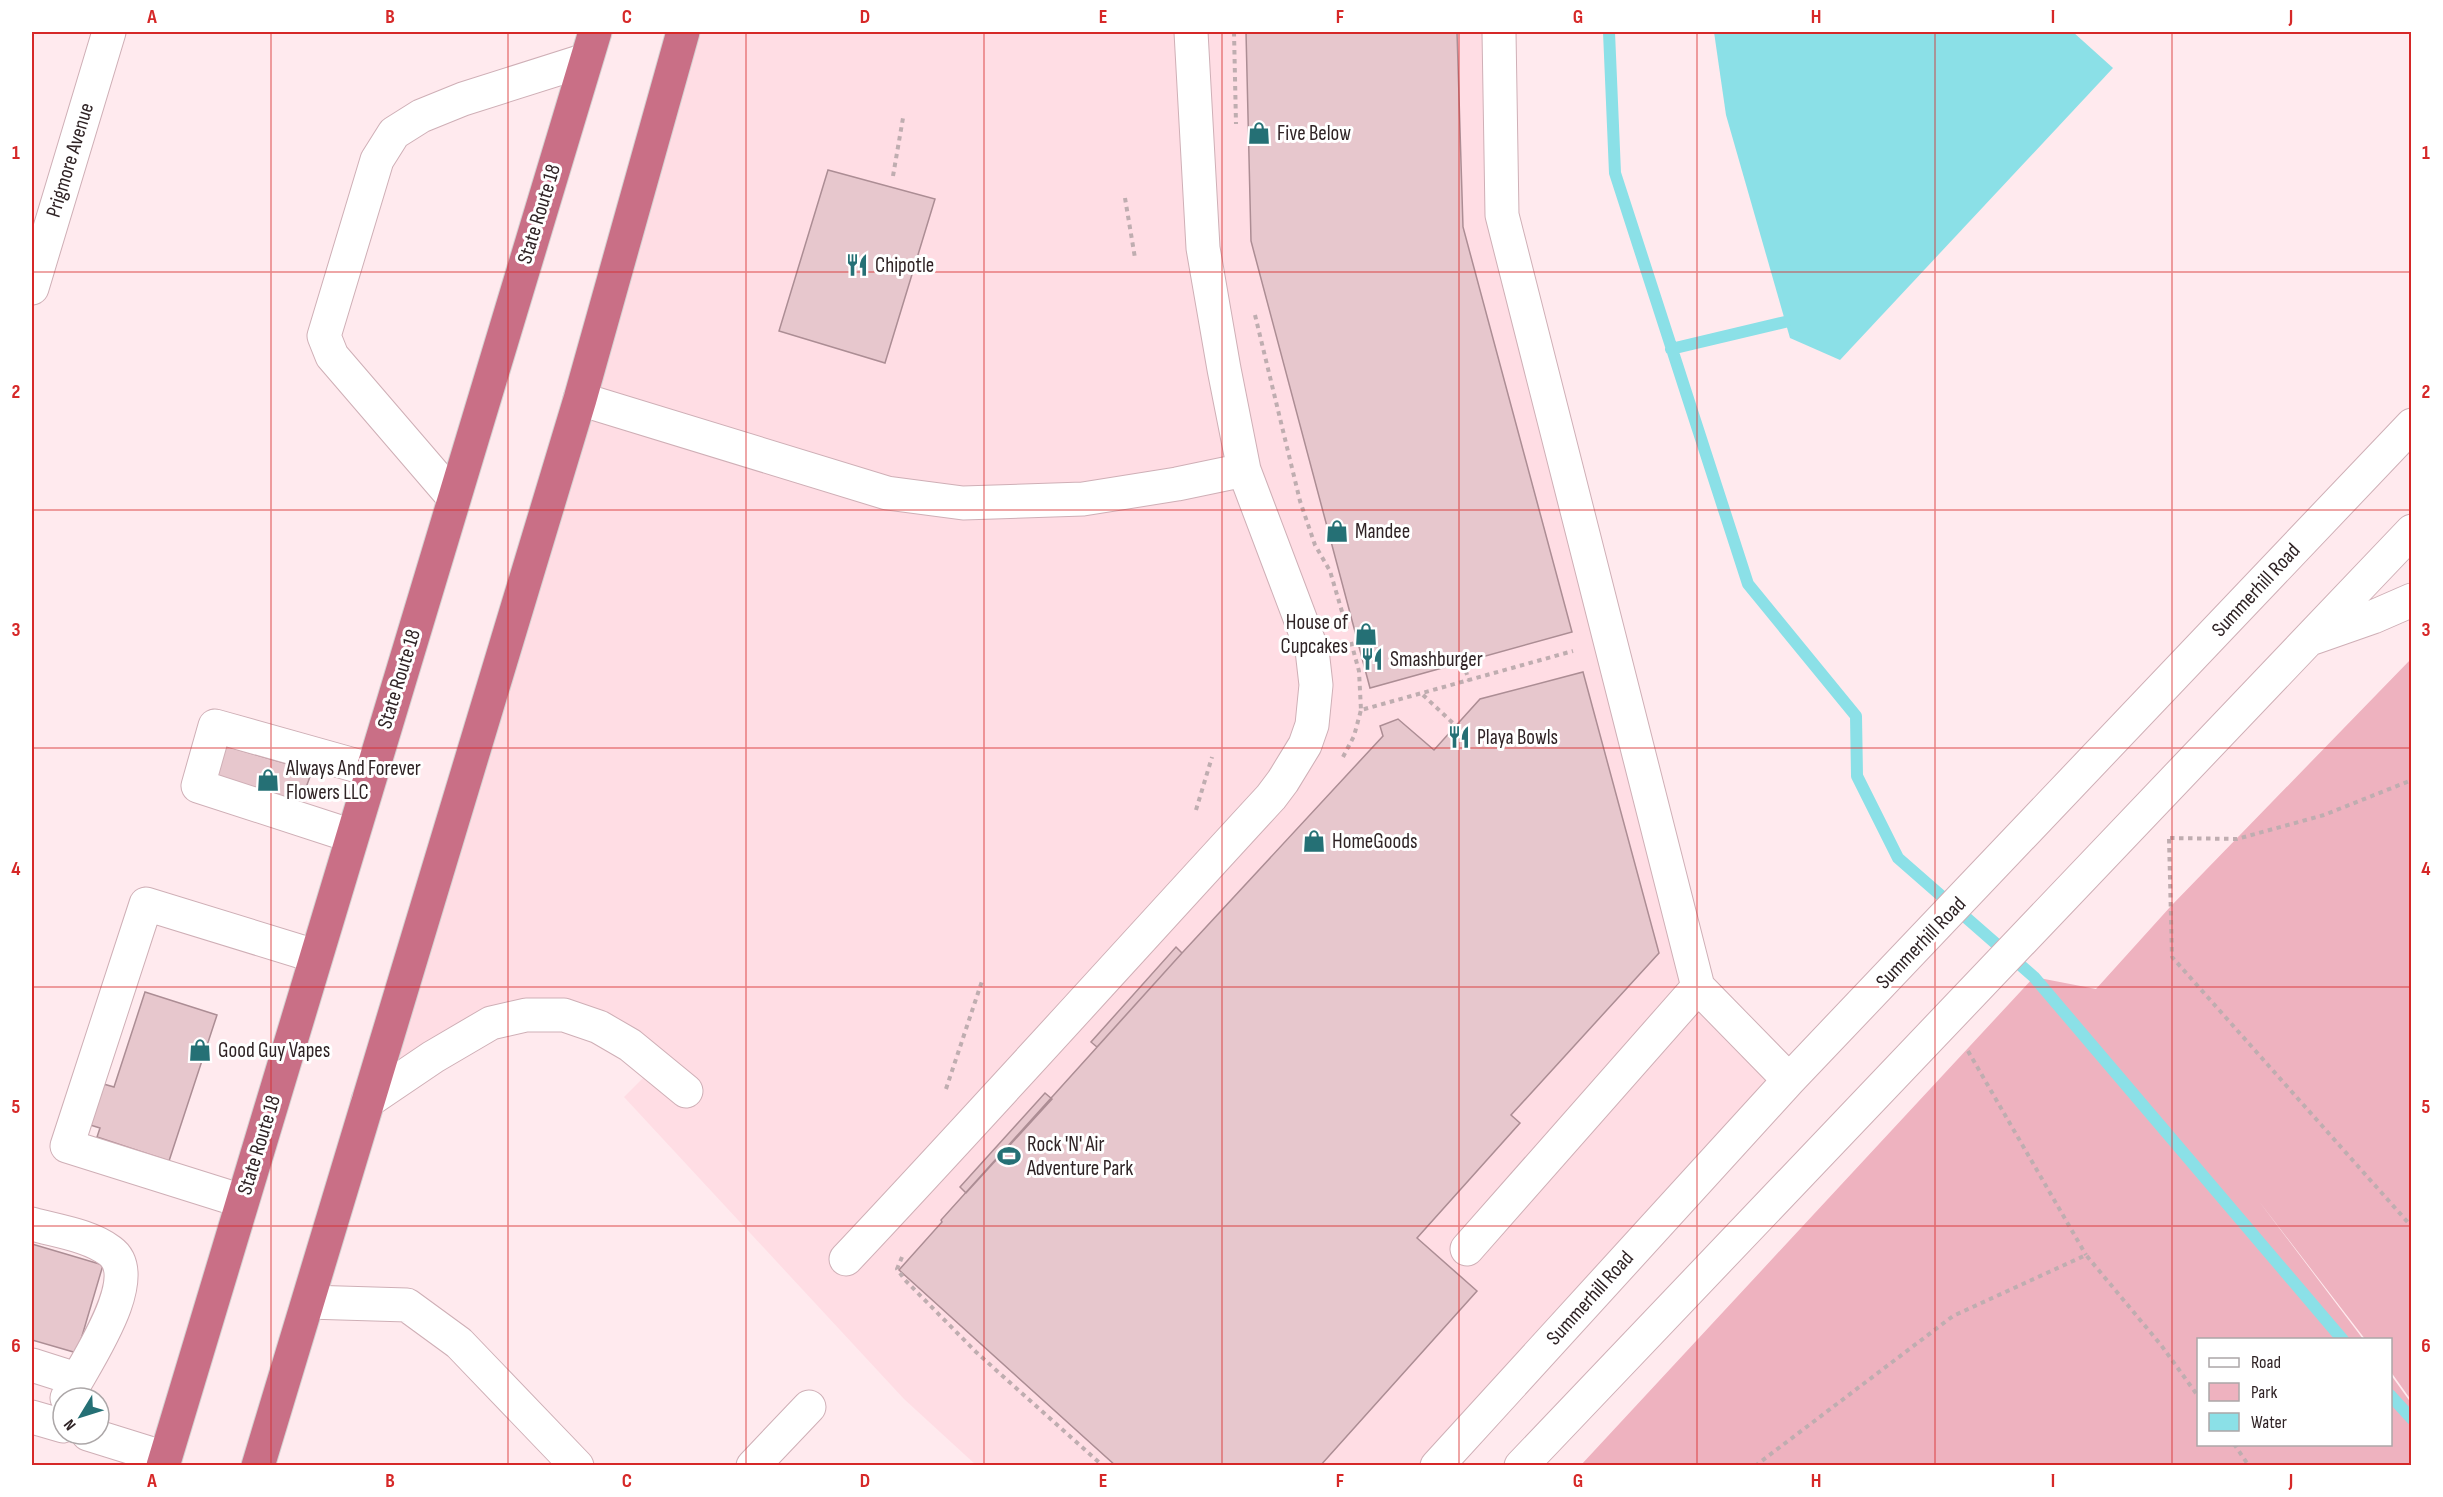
<svg xmlns="http://www.w3.org/2000/svg" width="2443" height="1497" font-family="'Sofia Sans Condensed',sans-serif">
	<style>
		.built { fill: #ffdde4 }
		.green { fill: #eeb2bf }
		.water { fill: #8be0e7 }
		.lines { fill: none; stroke-linecap: round; stroke-linejoin: round }
		.stream { stroke: #8be0e7; stroke-width: 12 }
		.building { fill: #e7c7cd; stroke: #ac8d94; stroke-width: 1.5 }
		.minor-casing { stroke: #cfafb6; stroke-width: 35 }
		.highway-casing { stroke: #d5d3d3; stroke-width: 35 }
		.path { stroke: #bfadb0; stroke-width: 4; stroke-dasharray: 4.5 4.5; stroke-linecap: butt }
		.minor { stroke: #fff; stroke-width: 33 }
		.highway { stroke: #c96f86; stroke-width: 33 }
		.grid { fill: none; stroke: #d62828; stroke-width: 1.5; stroke-opacity: 0.55 }
		.labels { text-anchor: middle; dominant-baseline: central; stroke-width: 6; stroke-linejoin: round; paint-order: stroke }
		.poi-label { font-size: 21px; fill: #2f2325; stroke: #fff; text-anchor: start }
		.street-label { font-size: 21px; fill: #2f2325; stroke: #fff }
		.neatline { fill: none; stroke: #d62828; stroke-width: 2 }
		.grid-label { font-size: 20px; text-anchor: middle; font-weight: bold; fill: #d62828 }
	</style>
	<rect width="100%" height="100%" fill="#ffeaee"/>
	<path class="built" d="M684,32h815l3,183 196,772 91,93 -352,385h-461l-72,-66 -280,-302 31,-31 -129,-51 -158,86z"/>
	<path class="green" d="M2411,659v741l-20,-28 -1,-32 -25,-1 -107,-139 105,139 -165,1v104h192l1,-69 20,28v62h-830l453,-488 62,12 75,-83z"/>
	<path class="water" d="M1714,32h359l40,36 -273,292 -50,-22 -64,-223z"/>
	<g class="lines">
		<path class="stream" d="M1609,32l6,141 133,411 108,132 1,60 41,82 136,119 309,363
			M1671,349l114,-27
			M2390,1395l22,24"/>
	</g>
	<path class="building" d="M1246,32h211l6,195 109,405 -202,56 -119,-447z
		M828,170l107,29 -50,164 -106,-32z
		M1583,672l76,281 -148,162 9,8 -103,115 60,53 -157,175h-204l-217,-196 43,-48 -1,-2 241,-267 201,-217 -3,-10 18,-7 36,31 46,-51z
		M226,746l86,25 -13,36 -83,-29z
		M1176,947l6,6 -85,94 -6,-5z
		M145,992l72,23 -48,146 -72,-24 3,-9 -13,-4 13,-41 14,4z
		M1045,1093l7,6 -86,94 -6,-6z
		M32,1244l71,21 -26,88 -45,-13z"/>
	<g class="lines">
		<g class="minor-casing">
			<path id="minor" d="M1499,32l3,183 196,772 91,93
				M32,288l77,-256
				M580,399l307,94 76,10 120,-4 94,-15 67,-14
				M454,498l-122,-142 -8,-20 53,-176 17,-27 27,-17 42,-17 123,-39
				M2313,638l60,-21 39,-17
				M352,836l-154,-50 17,-60 157,44
				M368,1101l65,-44 58,-34 35,-8h38l35,12 31,18 56,46
				M242,1201l-175,-55 79,-242 169,52
				M32,1224c24,7 57,11 78,27 37,27 -30,119 -43,147
				M1467,1249l231,-262
				M846,1259c143,-152 283,-308 425,-462l12,-16 22,-36 7,-20 4,-40 -4,-35 -68,-180 -20,-101 -21,-121 -12,-216
				M308,1302l99,3 52,38 118,123
				M32,1365l44,14
				M32,1417l31,9
				M88,1434l77,24
				M753,1466l56,-59
				M1437,1466l352,-386 623,-655
				M1521,1466l891,-935"/>
		</g>
		<g class="highway-casing">
			<path id="highway" d="M163,1466l432,-1434
				M258,1466l322,-1067 103,-367"/>
		</g>
		<path class="path" d="M1234,32l2,92
			M893,176l10,-58
			M1125,198l10,60
			M1255,315l45,186 15,44 15,26 18,61
			M1351,642l8,29 2,39 212,-59
			M1463,662l6,19
			M1423,695l33,31
			M1343,757l11,-21 7,-26
			M1196,810l16,-53
			M2170,838l67,1 87,-24 88,-35
			M2169,839l3,118 240,270
			M1968,1051l118,204
			M946,1089l36,-108
			M902,1257l-5,12 8,11 71,72 127,114
			M2234,1444l15,22
			M1755,1466l198,-150 133,-61 75,90 37,51"/>
		<use href="#minor" class="minor"/>
		<use href="#highway" class="highway"/>
	</g>
	<path class="grid" d="M271,32v1434M508,32v1434M746,32v1434M984,32v1434M1222,32v1434M1459,32v1434M1697,32v1434M1935,32v1434M2172,32v1434M32,272h2380M32,510h2380M32,748h2380M32,987h2380M32,1226h2380"/>
	<defs>
		<g id="shop-bare" transform="scale(1.8)"><path d="M-5-2.5h2.3a2.7 3.5 0 0 1 5.4 0H5L5.5 6h-11ZM-1.5-2.5h3a1.5 2.3 0 0 0-3 0Z" fill="#257075" stroke="#fff" stroke-width="2.5" paint-order="stroke"/></g>
		<g id="restaurant-bare" transform="scale(1.8)"><path d="M-5-6h1v4h1v-4h1v4h1v-4h1v5L-1.5 .5V6h-2V.5L-5-1ZM5-6V6H3V1.5H1.5Q1.5-4 5-6Z" fill="#257075" stroke="#fff" stroke-width="2.5" paint-order="stroke"/></g>
		<g id="stadium-bare" transform="scale(1.8)"><path d="M0-5a6.5 5 0 1 0 0 10a6.5 5 0 1 0 0-10ZM-3.5-1.8h7v3.6h-7Z" fill="#257075" stroke="#fff" stroke-width="2.5" paint-order="stroke"/></g>
	</defs>
	<g fill-rule="evenodd">
		<use href="#shop-bare" x="1259" y="133"/>
		<use href="#restaurant-bare" x="857" y="265"/>
		<use href="#shop-bare" x="1337" y="531"/>
		<use href="#shop-bare" x="1366" y="634"/>
		<use href="#restaurant-bare" x="1372" y="659"/>
		<use href="#restaurant-bare" x="1459" y="737"/>
		<use href="#shop-bare" x="268" y="780"/>
		<use href="#shop-bare" x="1314" y="841"/>
		<use href="#shop-bare" x="200" y="1050"/>
		<use href="#stadium-bare" x="1009" y="1156"/>
	</g>
	<g class="labels">
		<g class="poi-label">
			<text x="1277" y="133">Five Below</text>
			<text x="875" y="265">Chipotle</text>
			<text x="1355" y="531">Mandee</text>
			<text x="1348" y="622" text-anchor="end">House of<tspan x="1348" dy="24">Cupcakes</tspan></text>
			<text x="1390" y="659">Smashburger</text>
			<text x="1477" y="737">Playa Bowls</text>
			<text x="286" y="768">Always And Forever<tspan x="286" dy="24">Flowers LLC</tspan></text>
			<text x="1332" y="841">HomeGoods</text>
			<text x="218" y="1050">Good Guy Vapes</text>
			<text x="1027" y="1144">Rock 'N' Air<tspan x="1027" dy="24">Adventure Park</tspan></text>
		</g>
		<g class="street-label">
			<text transform="translate(70 160) rotate(-73)">Prigmore Avenue</text>
			<text transform="translate(539 214) rotate(-73)">State Route 18</text>
			<text transform="translate(2256 590) rotate(-47)">Summerhill Road</text>
			<text transform="translate(399 679) rotate(-73)">State Route 18</text>
			<text transform="translate(1921 943) rotate(-46)">Summerhill Road</text>
			<text transform="translate(259 1145) rotate(-73)">State Route 18</text>
			<text transform="translate(1590 1298) rotate(-48)">Summerhill Road</text>
		</g>
	</g>
	<rect width="2443" height="1497" fill="none" stroke="#ffffff" stroke-width="66"/>
	<rect x="2197" y="1338" width="195" height="108" fill="#ffffff" stroke="#aca7a8" stroke-width="1.5"/>
	<rect x="2209" y="1358" width="30" height="9" fill="#ffffff" stroke="#aca7a8" stroke-width="1.5"/>
	<text x="2251" y="1368" font-size="18" fill="#2f2325">Road</text>
	<rect x="2209" y="1383" width="30" height="18" fill="#eeb2bf" stroke="#aca7a8" stroke-width="1.5"/>
	<text x="2251" y="1398" font-size="18" fill="#2f2325">Park</text>
	<rect x="2209" y="1413" width="30" height="18" fill="#8be0e7" stroke="#aca7a8" stroke-width="1.5"/>
	<text x="2251" y="1428" font-size="18" fill="#2f2325">Water</text>
	<g transform="translate(81 1416) rotate(232)"><circle r="28" fill="#ffffff" stroke="#aca7a8" stroke-width="1.5"/>
	<path d="M0-4.5L10 22L0 15L-10 22Z" fill="#257075"/>
	<text y="-9" font-size="16" font-weight="bold" text-anchor="middle" fill="#2f2325">N</text>
	</g>
	<rect x="33" y="33" width="2377" height="1431" class="neatline"/>
	<g class="grid-label">
		<text x="152" y="23">A</text>
		<text x="390" y="23">B</text>
		<text x="627" y="23">C</text>
		<text x="865" y="23">D</text>
		<text x="1103" y="23">E</text>
		<text x="1340" y="23">F</text>
		<text x="1578" y="23">G</text>
		<text x="1816" y="23">H</text>
		<text x="2053" y="23">I</text>
		<text x="2291" y="23">J</text>
		<text x="16" y="159">1</text>
		<text x="2426" y="159">1</text>
		<text x="16" y="398">2</text>
		<text x="2426" y="398">2</text>
		<text x="16" y="636">3</text>
		<text x="2426" y="636">3</text>
		<text x="16" y="875">4</text>
		<text x="2426" y="875">4</text>
		<text x="16" y="1113">5</text>
		<text x="2426" y="1113">5</text>
		<text x="16" y="1352">6</text>
		<text x="2426" y="1352">6</text>
		<text x="152" y="1487">A</text>
		<text x="390" y="1487">B</text>
		<text x="627" y="1487">C</text>
		<text x="865" y="1487">D</text>
		<text x="1103" y="1487">E</text>
		<text x="1340" y="1487">F</text>
		<text x="1578" y="1487">G</text>
		<text x="1816" y="1487">H</text>
		<text x="2053" y="1487">I</text>
		<text x="2291" y="1487">J</text>
	</g>
</svg>
